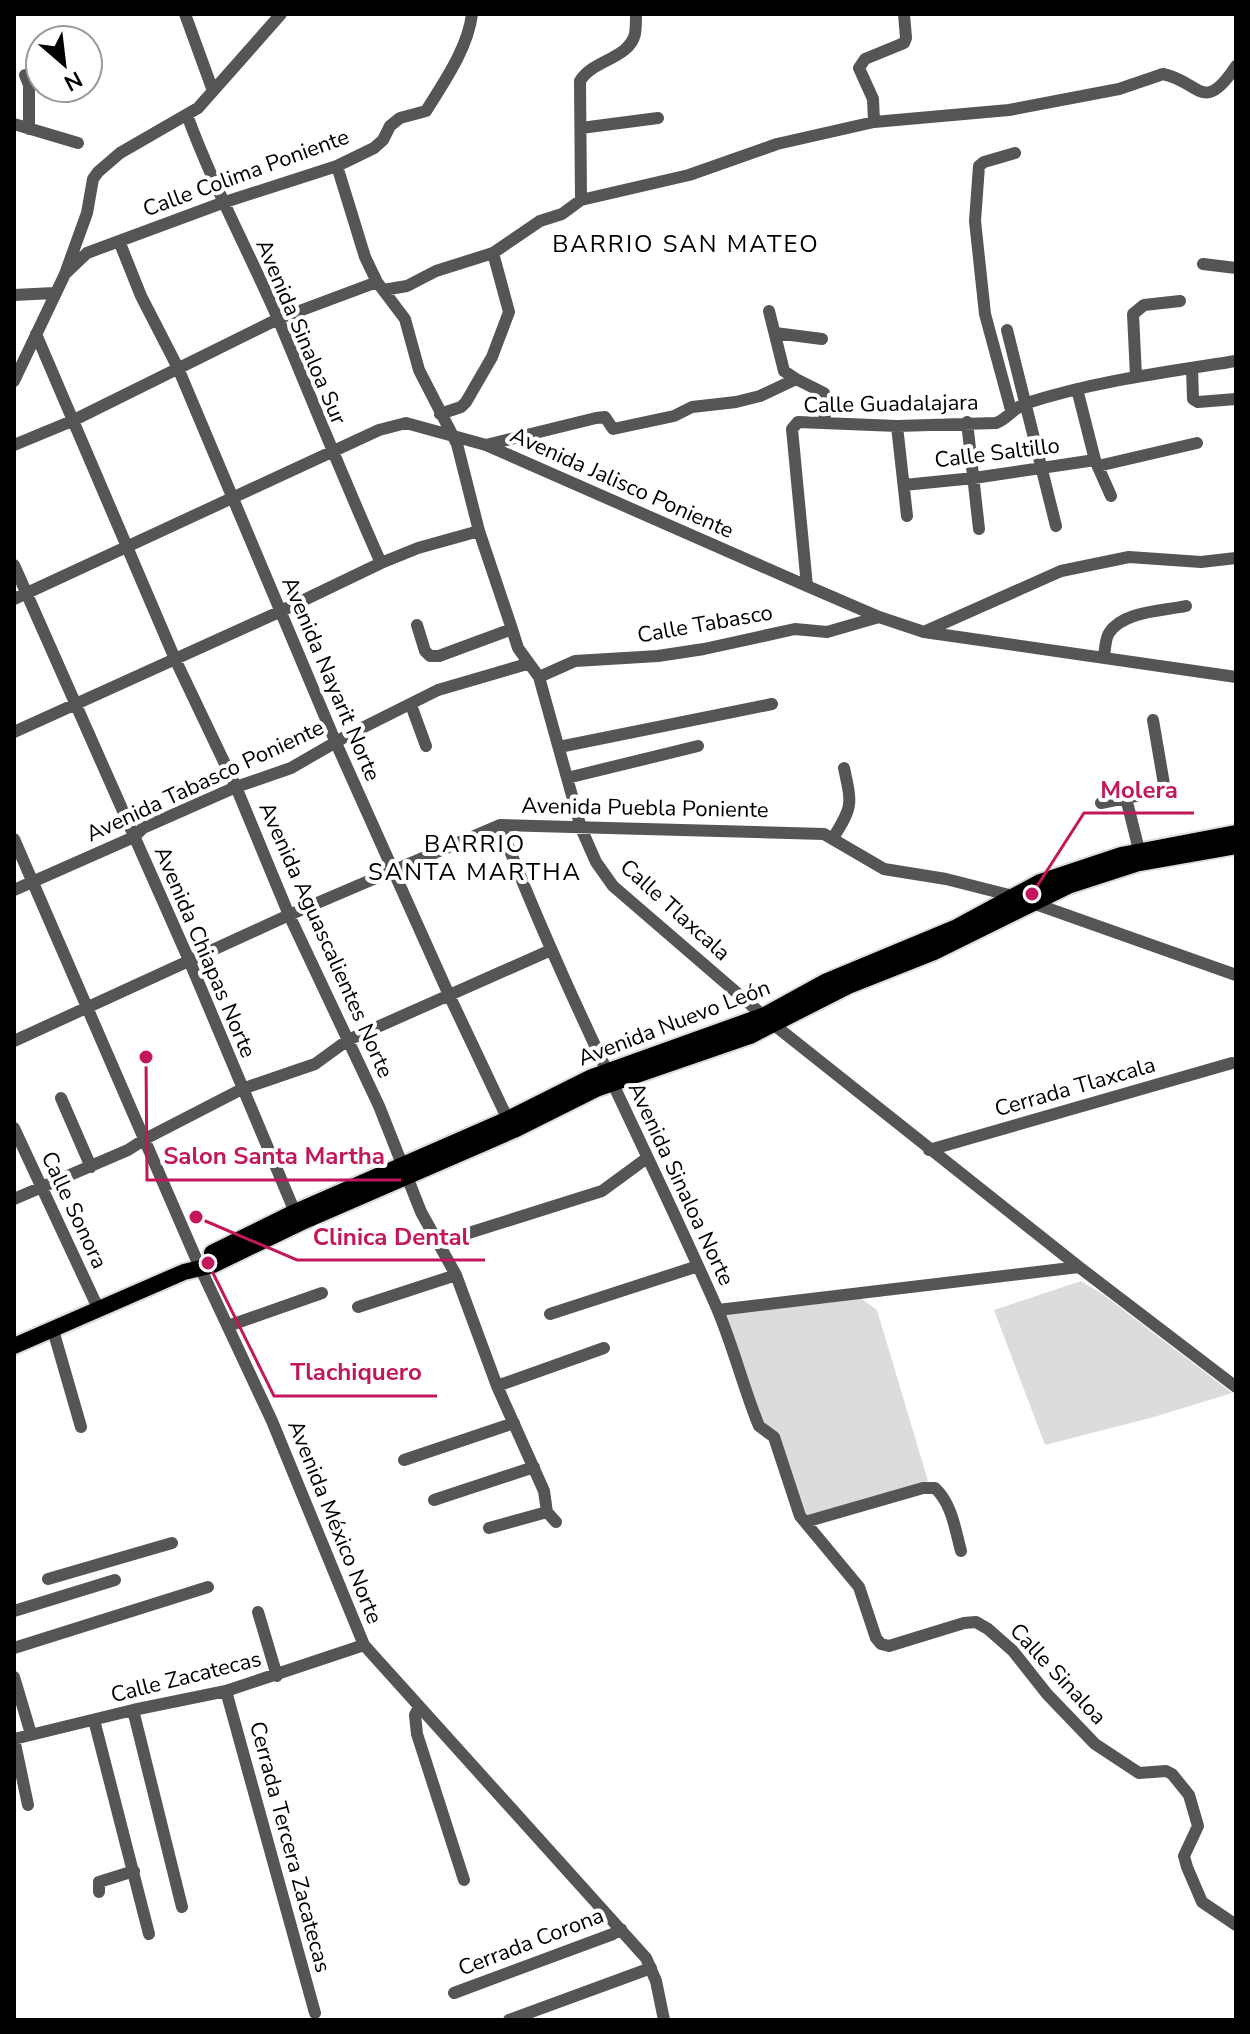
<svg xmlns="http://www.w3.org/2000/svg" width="1250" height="2034" font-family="'Nunito Sans',sans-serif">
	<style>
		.green { fill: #dcdcdc }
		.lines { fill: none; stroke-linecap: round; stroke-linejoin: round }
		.major-casing { stroke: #dbdbdb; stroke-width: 20 }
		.minor { stroke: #555; stroke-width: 12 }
		.major { stroke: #000; stroke-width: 16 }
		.labels { text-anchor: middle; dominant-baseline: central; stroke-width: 8; stroke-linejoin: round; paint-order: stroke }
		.street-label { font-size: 22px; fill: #000; stroke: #fff }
		.neighbourhood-label { font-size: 24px; letter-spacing: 2px; fill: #000; stroke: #fff }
		.leader { fill: none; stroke: #c2185b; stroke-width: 3 }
		.callout-dot { fill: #c2185b; stroke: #fff; stroke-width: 3 }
		.callout-label { font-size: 24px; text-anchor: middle; font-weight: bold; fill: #c2185b; stroke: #fff; stroke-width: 8; stroke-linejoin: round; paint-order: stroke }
	</style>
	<rect width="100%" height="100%" fill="#fff"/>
	<path class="green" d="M1081,1281l24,15 127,97 -78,24 -109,28 -51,-135z
		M859,1297l18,13 51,171 -124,36 -39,-87 -41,-116z"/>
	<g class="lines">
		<g class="major-casing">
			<path id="major" d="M212,1253l83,-41 213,-93 84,-42 173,-62 60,-33 130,-54 85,-46 81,-27 115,-22
				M14,1346l170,-74 29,-7 87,-42 214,-93 82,-41 154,-53 98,-50 86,-34 134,-66 71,-23 97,-17"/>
		</g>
		<path class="minor" d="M185,14l28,77
			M25,75l4,10v44
			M187,115c26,71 62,137 92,206 34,81 66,162 102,242
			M874,122l-1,-23 -14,-31 6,-9 39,-16 2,-5 -2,-24
			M14,124l64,19
			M581,128l77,-10
			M337,166l28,91 12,25 28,37 14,51 38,74 22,87 33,98 6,19 21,29 42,151 15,34 17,24 160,138 306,243 157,120
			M581,200l-1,-119c12,-21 49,-22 55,-47 1,-6 1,-14 1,-20
			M119,241l22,55 37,72 158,375 113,252 61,129
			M1203,264l33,4
			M65,274l22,-21 135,-50 115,-37 37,-18 9,-8 7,-14 10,-8 26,-7c18,-29 42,-63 46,-97
			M383,290l24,-4 29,-15 57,-18 47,-32 22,-7 19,-14 108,-25 88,-31 97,-22 135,-12 110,-21 44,-15c36,7 40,42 73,-8
			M14,295l40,-2
			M769,311l15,60 12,8
			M1007,330l49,196
			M775,333l47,6
			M36,334l139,325 61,128 53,128 90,191 42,106 35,63 41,111 47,105 3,21 9,10
			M1192,368l1,31 5,3 38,-3
			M1136,376l-3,-62 11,-9 36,-4
			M14,381l51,-107 22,-61 6,-34 5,-7 22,-19 78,-45 83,-94
			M1077,389l18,71 16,36
			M1011,410l-26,-96 -10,-93 4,-55 5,-4 31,-9
			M440,414l21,-7 5,-5 26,-45 17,-45 -16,-59
			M967,422l12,107
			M897,426l10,90
			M14,445l58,-24 206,-102 99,-37
			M486,445l110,-27 9,-1 8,12 61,-13 18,-9 44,-5 24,-6 36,-17 28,14 1,30
			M1098,466l99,-23
			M904,485l70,-7 121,-18
			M14,565l175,395 108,257
			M807,586l-15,-157 6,-7 99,4 99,-3c12,-4 16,-15 31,-20 68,-22 139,-31 209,-42
			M14,599l365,-169 27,-7 80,22 321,141 72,31 45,15 312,45
			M417,625l8,26 5,5h9l73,-27
			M926,631l135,-60 68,-14 72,5 35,-4
			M1104,658c1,-8 1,-19 5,-25 14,-22 54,-22 77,-27
			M539,677l36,-16 83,-5 46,-7 91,-20 32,3 52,-15
			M411,705l15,41
			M14,732l265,-120 102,-49 37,-15 61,-17
			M559,747l213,-43
			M567,778l131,-32
			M1126,798l13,52
			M1101,803l64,-13 -12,-70
			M500,825c63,165 145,320 216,481 17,39 27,81 43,120l15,11 26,79 59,71 17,51 5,6 8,2 75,-23 12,-1 12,7 25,22 34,43 48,50 44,29 27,-2 6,3 17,21 9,31 -14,30 3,11 15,35 34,23
			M833,838c20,-32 19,-33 11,-70
			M14,839l184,424 74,158 92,224 282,313 10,23 8,39
			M14,890l120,-53 9,-9 93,-41 55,-19 59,-34 88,-44 89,-26
			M14,1041l275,-126 211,-90 324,9 60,35 62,10 67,17 223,79
			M61,1098l30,69
			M14,1128l84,180
			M929,1150l303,-87
			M14,1199l114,-49 17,-11 97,-50 73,-25 33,-24 203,-90
			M437,1243l165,-52 45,-33
			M358,1307l98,-32
			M718,1310l361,-43
			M550,1314l148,-48
			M228,1326l94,-33
			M53,1330l28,97
			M497,1386l107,-38
			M404,1460l110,-37
			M434,1500l100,-33
			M805,1522l118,-34h12c17,16 20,41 26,63
			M489,1528l58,-16
			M48,1579l124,-36
			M14,1611l101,-31
			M258,1612l19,64
			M14,1648l194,-61
			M14,1677l17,57
			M226,1691l89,322
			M419,1707l-4,8 2,19 47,146
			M133,1710l49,197
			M94,1720l55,214
			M14,1739l119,-29 93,-19 138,-46
			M14,1739l14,66
			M99,1892v-10l35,-11
			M454,1993l159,-59 8,-5
			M509,2020l142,-52"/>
		<use href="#major" class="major"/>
	</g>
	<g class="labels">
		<g class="street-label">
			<text transform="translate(246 173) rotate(-20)">Calle Colima Poniente</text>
			<text transform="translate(301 332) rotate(67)">Avenida Sinaloa Sur</text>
			<text transform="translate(891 404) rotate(-1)">Calle Guadalajara</text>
			<text transform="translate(997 453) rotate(-7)">Calle Saltillo</text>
			<text transform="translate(622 483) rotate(24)">Avenida Jalisco Poniente</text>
			<text transform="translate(705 624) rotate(-10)">Calle Tabasco</text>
			<text transform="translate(331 679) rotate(67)">Avenida Nayarit Norte</text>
			<text transform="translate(205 781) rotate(-25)">Avenida Tabasco Poniente</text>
			<text transform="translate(645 808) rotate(1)">Avenida Puebla Poniente</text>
			<text transform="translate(675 910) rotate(42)">Calle Tlaxcala</text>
			<text transform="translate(326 940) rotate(66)">Avenida Aguascalientes Norte</text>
			<text transform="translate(205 952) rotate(67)">Avenida Chiapas Norte</text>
			<text transform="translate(674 1023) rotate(-21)">Avenida Nuevo León</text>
			<text transform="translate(1075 1087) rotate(-16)">Cerrada Tlaxcala</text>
			<text transform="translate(681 1184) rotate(65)">Avenida Sinaloa Norte</text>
			<text transform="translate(74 1210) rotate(65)">Calle Sonora</text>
			<text transform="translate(335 1522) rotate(68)">Avenida México Norte</text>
			<text transform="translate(1058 1674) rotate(47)">Calle Sinaloa</text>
			<text transform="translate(186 1677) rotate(-14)">Calle Zacatecas</text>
			<text transform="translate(290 1847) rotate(75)">Cerrada Tercera Zacatecas</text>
			<text transform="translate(531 1942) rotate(-21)">Cerrada Corona</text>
		</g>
		<g class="neighbourhood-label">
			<text x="686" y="244">BARRIO SAN MATEO</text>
			<text x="475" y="844">BARRIO<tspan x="475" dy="28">SANTA MARTHA</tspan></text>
		</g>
	</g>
	<path class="leader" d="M1032 894L1084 813H1194M146 1057L147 1180H401M196 1217L297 1260H485M208 1263L274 1396H437"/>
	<g class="callout-dot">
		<circle cx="1032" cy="894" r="8"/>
		<circle cx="146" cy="1057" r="8"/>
		<circle cx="196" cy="1217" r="8"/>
		<circle cx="208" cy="1263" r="8"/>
	</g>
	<g class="callout-label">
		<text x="1139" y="798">Molera</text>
		<text x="274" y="1164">Salon Santa Martha</text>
		<text x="391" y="1245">Clinica Dental</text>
		<text x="356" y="1380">Tlachiquero</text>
	</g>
	<rect width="1250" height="2034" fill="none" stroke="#000000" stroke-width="32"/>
	<g transform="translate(64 64) rotate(152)"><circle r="38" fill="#ffffff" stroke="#999999" stroke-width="2"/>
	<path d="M0-6L14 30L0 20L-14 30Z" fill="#000000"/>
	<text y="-12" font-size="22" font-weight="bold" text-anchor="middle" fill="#000000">N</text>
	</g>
</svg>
